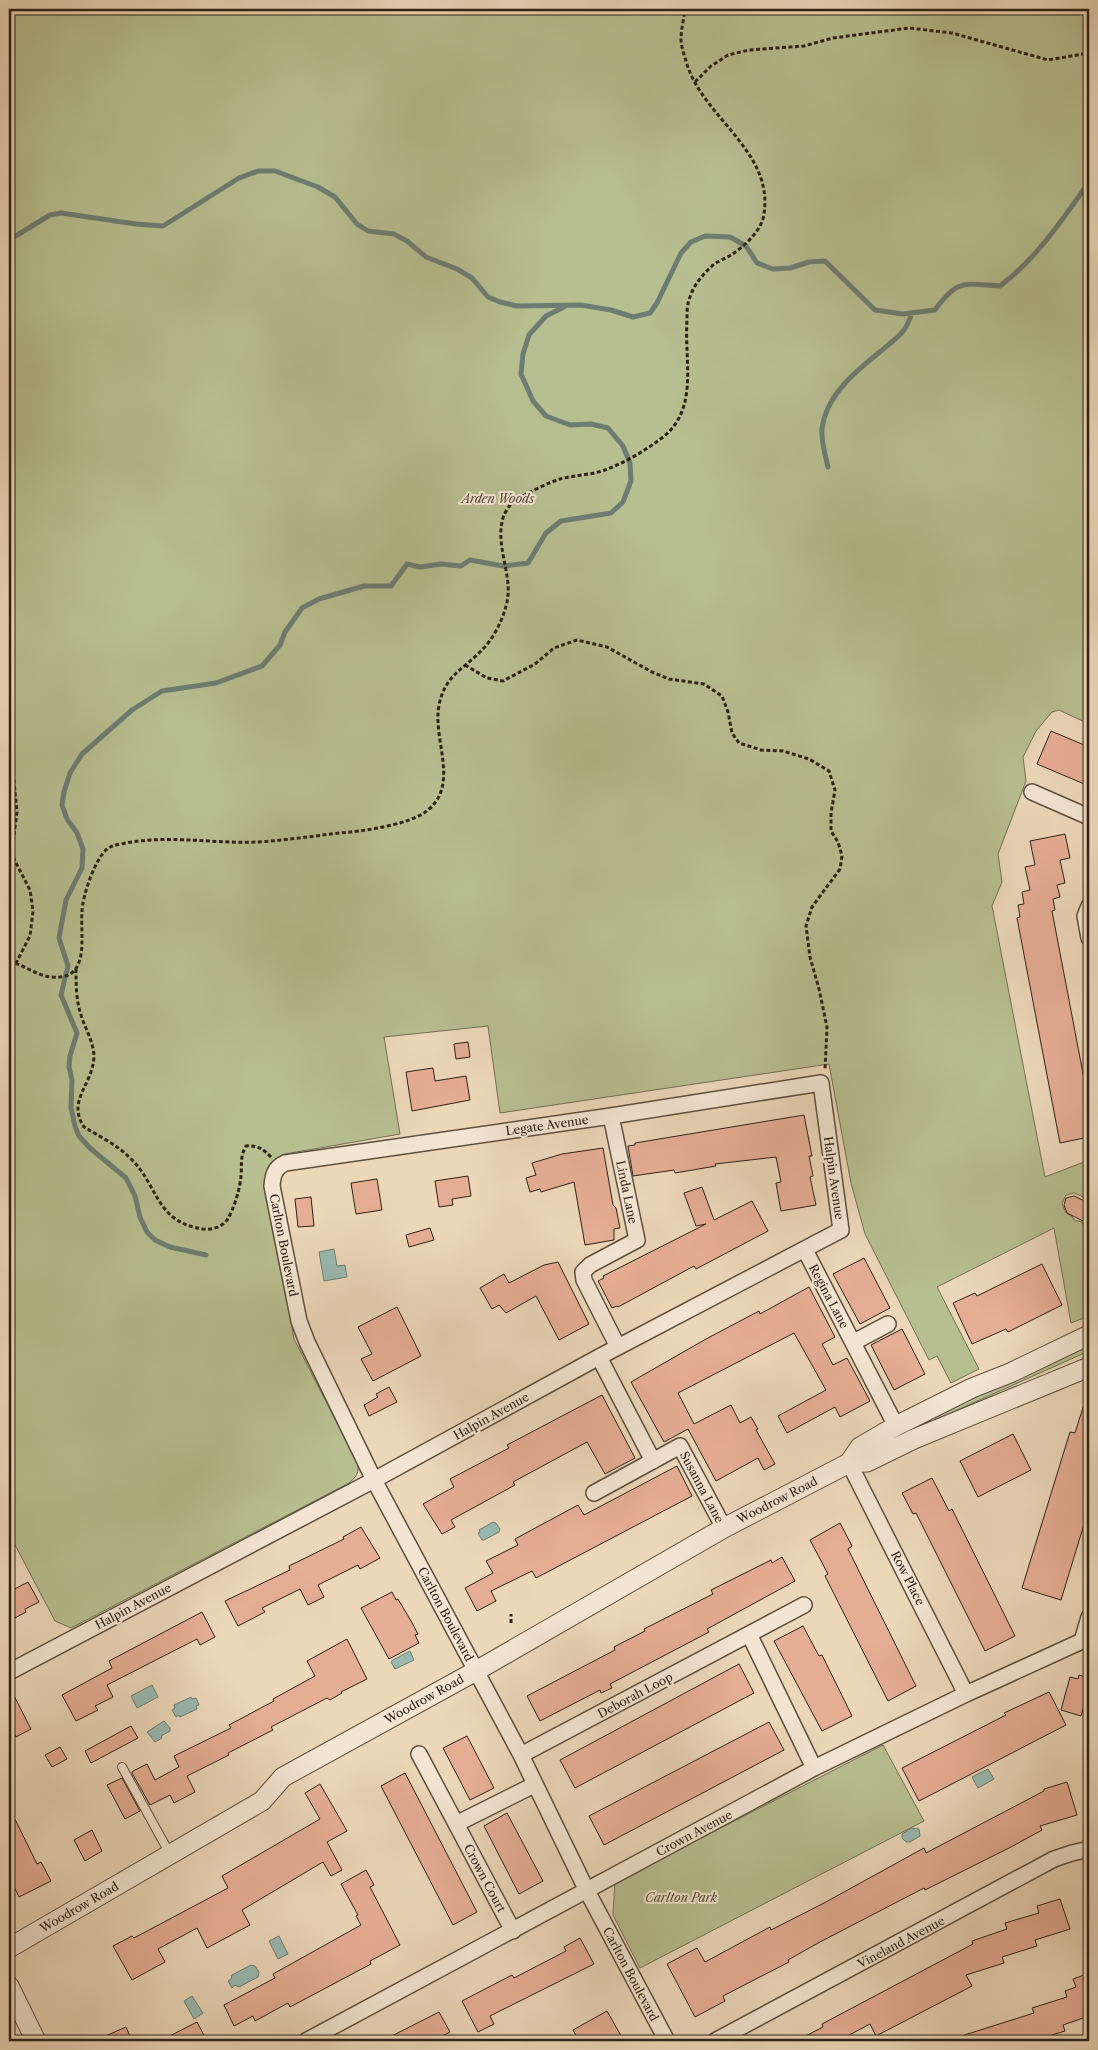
<svg xmlns="http://www.w3.org/2000/svg" width="1098" height="2050" font-family="'Libre Caslon Text',serif">
	<style>
		.green { fill: #b7be90; stroke: #727053 }
		.water { fill: #99b9b1; stroke: #6e7d73 }
		.lines { fill: none; stroke-linecap: round; stroke-linejoin: round }
		.stream { stroke: #6e7d73; stroke-width: 5 }
		.building { fill: #e6ad95; stroke: #2d2216 }
		.service-casing { stroke: #5d4f3f; stroke-width: 10 }
		.minor-casing { stroke: #5d4f3f; stroke-width: 18 }
		.tertiary-casing { stroke: #5d4f3f; stroke-width: 21 }
		.path { stroke: #2d2216; stroke-width: 3; stroke-dasharray: 4 2.5; stroke-linecap: butt }
		.service { stroke: #f3e5d2; stroke-width: 8 }
		.minor { stroke: #f3e5d2; stroke-width: 15 }
		.tertiary { stroke: #f3e5d2; stroke-width: 19 }
		.labels { text-anchor: middle; dominant-baseline: central; stroke-width: 4; stroke-linejoin: round; paint-order: stroke }
		.park-label { font-size: 12px; font-style: italic; fill: #504934; stroke: #f3e5d2 }
		.street-label { font-size: 12px; fill: #2d2216; stroke: #f3e5d2 }
	</style>
	<rect width="100%" height="100%" fill="#ecd7b9"/>
	<filter id="stains"><feTurbulence type="fractalNoise" baseFrequency=".004" numOctaves="4"/><feColorMatrix values="0 0 0 0 .2 0 0 0 0 .09 0 0 0 0 .02 0 0 0 .5 -.17"/></filter>
	<radialGradient id="worn" r=".72"><stop offset=".6" stop-color="#630" stop-opacity="0"/><stop offset="1" stop-color="#630" stop-opacity=".3"/></radialGradient>
	<path class="green" d="M9,9h1080v715l-30,-14 -7,2 -16,19 -13,26 3,24 -28,73 4,28 -10,24 53,271 44,-17v36l-3,2 -12,-5 -8,2 -4,9 4,9 6,3 2,4 8,2 7,18v76l-18,7 -17,-95 -117,59 42,82 -28,14 -14,-27 -8,4 -64,-126 -14,-51 -22,-119 -329,49 -12,-87 -104,11 16,97 -115,20c-14,5 -19,12 -19,27l28,158 63,123c3,10 0,14 -8,21l-278,145 -16,-7 -41,-78 -5,2z
		M1089,1345v6l-154,69 1,-3 51,-26z
		M883,1745l41,76 -284,147 -27,-53 2,-33z"/>
	<path class="water" d="M334,1249l3,17 8,-1 2,12 -23,4 -5,-29z
		M493,1522l3,1 4,6 -1,3 -15,8h-2l-4,-7 2,-1 -1,-2z
		M410,1651l4,9 -19,9 -4,-7 2,-2z
		M152,1685l6,12 -21,11 -6,-12z
		M191,1697l1,2 4,-1 3,7 -3,1 1,3 -17,8 -1,-2 -3,2 -4,-7 3,-2 -1,-3z
		M164,1721l6,7v3l-9,5 1,2 -7,4 -8,-10z
		M988,1769l6,10 -16,9 -6,-11z
		M912,1828l7,1 1,7 -10,6h-4l-4,-4v-4z
		M279,1936l9,18 -10,5 -9,-18z
		M251,1965l4,1 4,6 -1,5 -19,10 -4,-2 -3,3 -4,-7 3,-2 1,-4z
		M192,1996l11,17 -9,6 -10,-18z"/>
	<g class="lines">
		<path class="stream" d="M9,240l41,-25 11,-2 75,11 27,2 76,-48 19,-7h17l43,16 17,10 22,27 11,7 26,3 13,7 19,16 31,12 15,9 16,19 12,5 17,4 64,-1 30,5 22,7 17,-4 7,-10 24,-50 10,-11 14,-6 25,1 16,9 11,17 16,6 17,-1 19,-6 16,-1 50,49 28,4 32,-4c23,-32 29,-26 65,-24 37,-28 62,-66 89,-104
			M828,467c-3,-12 -7,-26 -6,-38 4,-34 34,-58 59,-78 17,-15 23,-15 31,-38
			M206,1255l-36,-8 -15,-7 -8,-8 -7,-15 -5,-21 -9,-18 -36,-30 -11,-12 -4,-10 -4,-18 1,-28 -3,-13 1,-11 7,-23 -16,-38 7,-29 -9,-28 7,-38 16,-32 1,-19 -6,-16 -10,-14 -5,-14 2,-13 6,-19 12,-19 50,-44 30,-19 54,-8 46,-17 18,-21 5,-13 17,-24 17,-9 45,-13h27l16,-22 13,3 21,-3 20,2 9,-6 33,6 25,-3 18,-30 15,-12 50,-8 12,-11 8,-21 -1,-18 -7,-17 -15,-18 -17,-4 -21,1 -24,-9 -13,-15 -12,-27 2,-20 6,-19 17,-19 18,-9"/>
	</g>
	<path class="building" d="M1051,731l38,16v39l-52,-22z
		M1065,834l5,24 -10,2 5,23 -8,2 3,12 -7,2 2,11 -3,1 37,194v32l-29,6 -43,-225 3,-1 -2,-12 6,-1 -2,-12 8,-2 -5,-23 10,-2 -5,-24z
		M468,1042l2,15 -14,2 -2,-15z
		M433,1068l2,13 31,-5 4,24 -58,11 -6,-39z
		M804,1115l8,41h-3l4,20 -3,1 6,28 -35,6 -5,-28 5,-1 -5,-25 -61,7 1,2 -41,7 -1,-3 -41,6 -5,-30 7,-1v-2z
		M603,1148l7,40 3,17 3,3 4,20 -6,1v11l-29,5 -11,-63 -33,10 -1,-3 -10,3 -4,-14 10,-3 -4,-12 30,-9z
		M468,1176l3,20 -19,3 1,6 -14,2 -4,-26z
		M377,1179l5,31 -26,4 -5,-31z
		M702,1187l12,33 38,-19 16,30 -72,38 -2,-3 -76,41 -1,-1 -5,2 -14,-27 6,-3 -1,-2 103,-52 -10,2 -12,-33z
		M1074,1196l15,7v21l-22,-11 -3,-8 2,-7z
		M311,1197l3,29 -16,1 -3,-28z
		M430,1228l4,12 -25,7 -3,-12z
		M864,1258l26,50 -30,16 -27,-50z
		M558,1262l31,62 -30,16 -23,-44 -30,17 -7,-8 -7,4 -12,-21 24,-14 5,9 35,-18z
		M1042,1264l20,41 -54,27 -2,-3 -34,15 -19,-41 22,-10 2,3z
		M809,1287l26,50 -13,7 11,21 14,-7 23,43 -30,16 -5,-10 -48,26 -9,-17 48,-26 -32,-57 -116,60 16,31 37,-19 9,18 11,-6 7,12 -2,1 19,34 -11,6 -6,-12 -42,23 -28,-52 -24,13 -33,-60 75,-43 53,-28 1,3z
		M397,1307l24,49 -48,25 -12,-22 11,-5 -14,-27z
		M902,1329l23,45 -31,16 -23,-45z
		M389,1387l8,15 -28,14 -5,-11 14,-8 -2,-3z
		M602,1395l33,63 -30,16 -18,-32 -74,40 2,3 -64,35 4,7 -13,7 -19,-30 31,-17 -4,-8 59,-31 -2,-3z
		M1086,1398h3v110l-28,92 -39,-12 48,-156 5,1z
		M1013,1434l18,36 -53,27 -18,-36z
		M677,1466l15,30 -156,82 -4,-7 -41,20 5,10 -19,10 -12,-23 28,-15 -7,-12 32,-16 -3,-6 63,-34 6,10z
		M932,1478l17,33 3,-2 63,127 -30,15 -69,-138 -3,1 -11,-21z
		M840,1523l12,23 -4,3 68,137 -28,15 -63,-125 3,-2 -18,-34z
		M361,1527l19,31 -20,11 -2,-4 -40,20 6,12 -16,8 -8,-16 -38,19 3,4 -27,14 -13,-25 65,-31 -1,-4 55,-27 -1,-2z
		M782,1557l13,24 -88,48 2,3 -99,52 2,4 -11,5 -1,-3 -60,31 -13,-25 88,-46 -1,-3 31,-16 -1,-2 69,-35 -2,-4 60,-30 1,3z
		M28,1582l11,20 -14,7 1,3 -17,9v-29z
		M392,1592l4,8 2,-1 13,22 7,13 -3,1 4,8 -30,16 -28,-51z
		M202,1612l13,25 -15,8 -3,-6 -90,46 6,12 -18,9 3,4 -22,11 -14,-26 50,-27 -3,-7z
		M803,1626l16,30 3,-1 30,61 -30,15 -48,-90z
		M347,1639l20,40 -26,13 1,1 -12,7 -3,-2 -56,29 2,3 -45,23 1,2 -42,21 8,16 -21,11 -4,-8 -20,10 -18,-32 1,-2 14,-7 8,16 24,-13 -5,-11 57,-28 -2,-3 45,-24 -1,-2 42,-23 -8,-15z
		M739,1664l15,29 -179,95 -15,-28z
		M1079,1675l10,3v10l-8,28 -20,-6 9,-33 8,2z
		M9,1686l22,43 -15,8 -7,-14z
		M1049,1692l17,33 -147,76 -17,-33 104,-53 -2,-2z
		M769,1722l15,28 -180,95 -15,-29z
		M131,1726l7,12 -47,25 -6,-12z
		M467,1736l27,52 -24,12 -27,-52z
		M60,1747l7,12 -15,8 -7,-12z
		M405,1773l72,139 -24,13 -72,-139z
		M122,1778l18,33 -15,8 -18,-34z
		M1067,1782l10,33 -37,11 2,4 -31,17 -86,43 -1,-2 -106,55 -30,17 1,2 -66,34 2,5 -30,16 -28,-53 30,-16 8,14 65,-35 1,3 53,-27 100,-55 2,5 118,-62v-2z
		M320,1784l27,47 -20,11 15,28 -11,6 -8,-14 -81,48 8,15 -43,23 -10,-20 -39,21 7,13 -33,18 -19,-34 19,-10 2,2 94,-50 -6,-12 98,-57 -15,-26z
		M9,1807l28,57 4,-2 10,19 -32,16 -10,-21z
		M507,1813l36,68 -24,13 -35,-68z
		M92,1830l10,21 -17,10 -11,-21z
		M366,1870l8,15 -4,2 30,58 -30,16 1,3 -81,43 -2,-4 -33,18 -2,-5 -19,10 -10,-21 51,-27 -2,-4 88,-49 -5,-9 2,-1 -17,-31z
		M1060,1899l10,30 -35,11 2,6 -35,11 2,6 -38,12 6,11 -96,50 -6,-12 -32,17h-42l27,-14 -1,-3 151,-80 -1,-3 35,-12 -2,-6 34,-10 -2,-7z
		M580,1938l14,26 -104,52 4,8 -16,8 -16,-31 50,-26 2,3 52,-27 -2,-4z
		M1084,1975l3,8h2v36l-3,-2 -23,8 2,6 -32,10h-77l-1,-3 79,-25 -2,-5 35,-11 -2,-6 11,-4 -3,-8z
		M607,2011l17,30h-45l-6,-11z
		M439,2012l11,20 -17,9h-51z
		M197,2022l10,19h-47z
		M126,2027l6,14h-38z"/>
	<g class="lines">
		<g class="service-casing">
			<path id="service" d="M122,1767l48,87"/>
		</g>
		<g class="minor-casing">
			<path id="minor" d="M1032,792l57,25
				M1089,906l-4,10 4,22
				M611,1116l26,124 -47,25 -7,7 1,8 34,67
				M805,1250l91,176
				M854,1342l34,-18
				M599,1357l54,104
				M849,1463l117,231
				M594,1493l86,-47 44,82
				M750,1636l64,132
				M1082,1641l7,-24
				M9,1672l365,-192 225,-123 242,-127 -20,-147 -210,33 -326,47c-10,5 -12,11 -13,23l27,135 8,21 67,138 147,275 66,136 80,150
				M419,1754l94,177
				M521,1755l283,-150
				M456,1824l78,-39
				M306,2041l508,-273 152,-74 116,-53 7,2
				M715,2041l339,-182 18,-6 17,-4"/>
		</g>
		<g class="tertiary-casing">
			<path id="tertiary" d="M849,1463l11,-16 36,-21 76,-38 38,-15 79,-38
				M9,1948l253,-147 21,-24 193,-106 248,-143 125,-65 18,-1 47,-23 175,-72
				M9,1986l27,55"/>
		</g>
		<path class="path" d="M695,82l16,-16 17,-11 21,-5 55,-4 29,-8 76,-10 43,5 96,27 41,-7
			M465,665l22,13 16,3 32,-17 19,-16 23,-8 30,7 45,25 17,7 35,5 18,12 6,16 4,21 7,10 22,7 22,1 26,8 20,12 6,19 -4,23v18l7,11 4,14 -2,13 -28,38 -6,19 4,31 9,32 8,38 -2,43
			M9,754l3,8 5,50 -4,31 1,16 16,31 3,21 -3,25 -14,27
			M9,962c15,2 27,14 43,15 39,4 28,-41 30,-65 0,-15 13,-53 25,-63 4,-3 8,-4 14,-5 45,-10 91,0 137,-2 31,-2 61,-7 92,-10 20,-2 57,-8 74,-19 38,-26 8,-72 15,-108 6,-29 22,-34 41,-53 12,-11 22,-30 26,-46 9,-29 -13,-61 -2,-91 1,-2 6,-11 8,-12 8,-7 38,-21 48,-24 15,-4 31,-4 45,-9 19,-7 38,-18 54,-30 41,-28 25,-77 28,-120 0,-8 0,-16 3,-23 4,-12 12,-22 22,-31 5,-5 13,-7 19,-11 14,-9 31,-25 33,-41 10,-64 -63,-97 -78,-153 -2,-7 -5,-15 -5,-22 0,-10 3,-20 4,-30
			M76,969c0,15 0,31 5,46 4,13 12,26 13,40 0,29 -28,45 -10,72 15,9 33,18 45,30 30,27 25,65 74,72 9,1 19,-2 24,-9 7,-11 13,-31 14,-44 1,-12 -1,-20 5,-30 12,-1 17,3 25,11
			M511,1623v-9"/>
		<use href="#service" class="service"/>
		<use href="#minor" class="minor"/>
		<use href="#tertiary" class="tertiary"/>
	</g>
	<g class="labels">
		<g class="park-label">
			<text x="498" y="498">Arden Woods</text>
			<text x="681" y="1897">Carlton Park</text>
		</g>
		<g class="street-label">
			<text transform="translate(547 1125) rotate(-8)">Legate Avenue</text>
			<text transform="translate(834 1178) rotate(82)">Halpin Avenue</text>
			<text transform="translate(627 1192) rotate(78)">Linda Lane</text>
			<text transform="translate(284 1245) rotate(79)">Carlton Boulevard</text>
			<text transform="translate(829 1296) rotate(62)">Regina Lane</text>
			<text transform="translate(491 1416) rotate(-29)">Halpin Avenue</text>
			<text transform="translate(702 1487) rotate(62)">Susanna Lane</text>
			<text transform="translate(777 1500) rotate(-27)">Woodrow Road</text>
			<text transform="translate(908 1578) rotate(63)">Row Place</text>
			<text transform="translate(133 1606) rotate(-28)">Halpin Avenue</text>
			<text transform="translate(446 1614) rotate(62)">Carlton Boulevard</text>
			<text transform="translate(635 1695) rotate(-28)">Deborah Loop</text>
			<text transform="translate(424 1699) rotate(-29)">Woodrow Road</text>
			<text transform="translate(694 1833) rotate(-28)">Crown Avenue</text>
			<text transform="translate(485 1878) rotate(62)">Crown Court</text>
			<text transform="translate(79 1907) rotate(-30)">Woodrow Road</text>
			<text transform="translate(901 1942) rotate(-28)">Vineland Avenue</text>
			<text transform="translate(631 1974) rotate(62)">Carlton Boulevard</text>
		</g>
	</g>
	<rect width="1098" height="2050" fill="none" stroke="#ecd7b9" stroke-width="30"/>
	<rect x="10" y="10" width="1078" height="2030" fill="none" stroke="#2d2216" stroke-width="2.5"/>
	<rect x="15" y="15" width="1068" height="2020" fill="none" stroke="#2d2216"/>
	<rect width="100%" height="100%" filter="url(#stains)"/>
	<rect width="100%" height="100%" fill="url(#worn)"/>
</svg>
